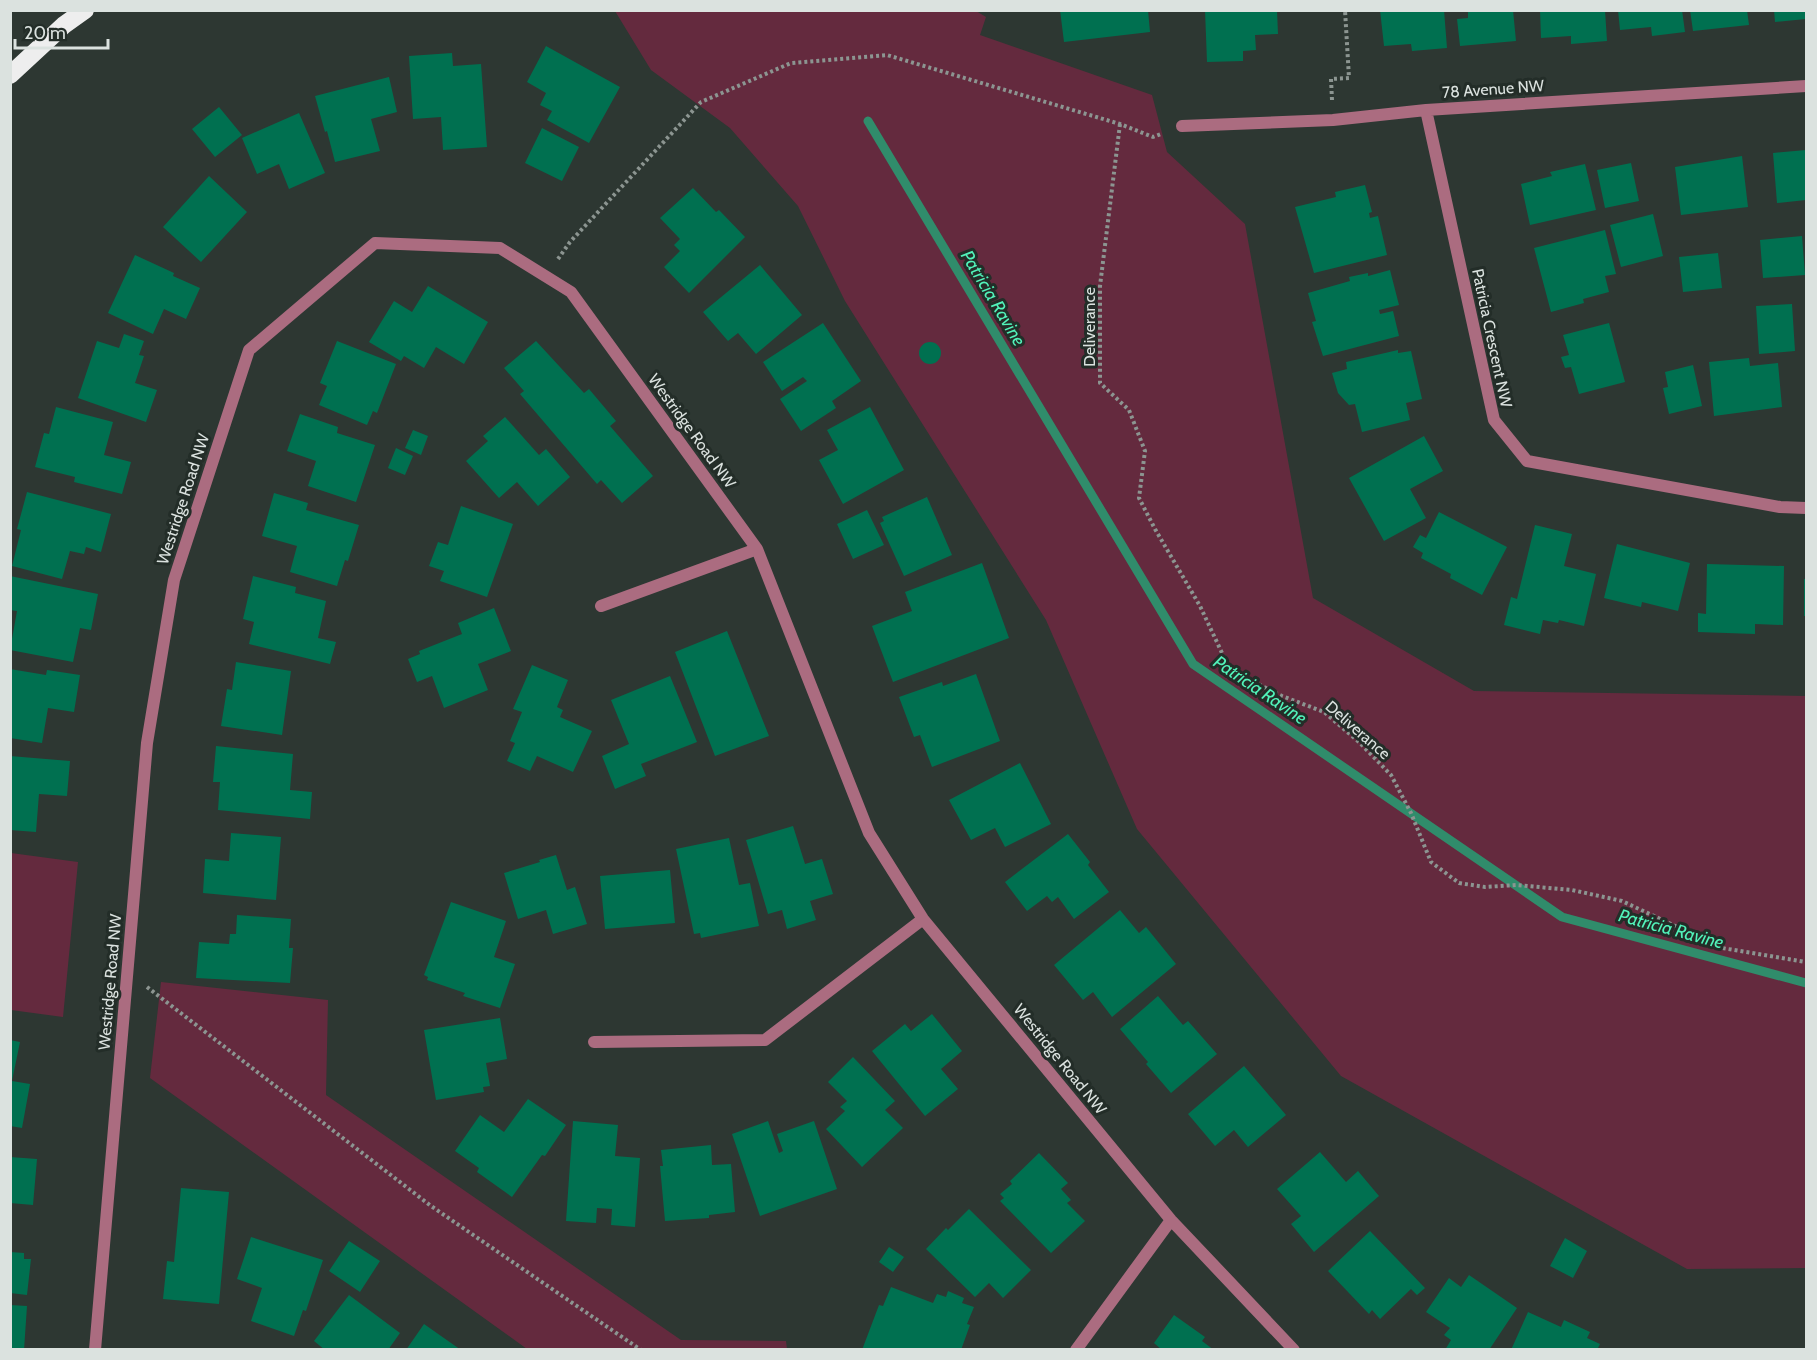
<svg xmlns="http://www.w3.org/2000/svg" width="1817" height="1360" font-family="Cabin,sans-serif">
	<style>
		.green { fill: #642a3e }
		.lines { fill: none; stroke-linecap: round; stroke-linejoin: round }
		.stream { stroke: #308c6b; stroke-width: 9 }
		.building { fill: #007050 }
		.path { stroke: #8c9591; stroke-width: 4; stroke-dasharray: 3 3; stroke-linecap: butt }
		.street { stroke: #ab6c80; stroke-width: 12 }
		.highway { stroke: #eee; stroke-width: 18 }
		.labels { text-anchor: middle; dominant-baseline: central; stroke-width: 6; stroke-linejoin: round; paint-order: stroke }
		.street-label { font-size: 16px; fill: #dbe2df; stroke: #232d28 }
		.water-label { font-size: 18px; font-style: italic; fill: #52f3ba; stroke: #232d28 }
	</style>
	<rect width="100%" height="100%" fill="#2d3732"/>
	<path class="green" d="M615,11h361l10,6 -6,18 172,60 15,57 78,72 68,374 161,93 332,5v572l-119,1 -346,-193 -204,-247 -91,-209 -201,-319 -47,-95 -68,-78 -79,-58z
		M11,853l67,9 -15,155 -52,-7z
		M161,982l167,18 -2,95 355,245 105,1 1,8h-260l-377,-271z"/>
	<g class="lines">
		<path class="stream" d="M868,121l325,543 369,253 244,66"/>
	</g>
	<path class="building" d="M1060,10h88l2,22 -86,10z
		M1205,10h72l1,24 -23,1 1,15 -13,1v10l-36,1z
		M1380,10h64l3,38 -35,3 -1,-7 -27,2z
		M1468,10h45l3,31 -56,5 -3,-27 11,-1z
		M1540,10h65l2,31 -36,3v-8l-30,2z
		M1618,10h64l3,22 -33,4 -1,-9 -31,3z
		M1690,10h57l2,15 -56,6z
		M1774,10h32v9l-31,3z
		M546,46l74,41 -31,56 -42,-23 5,-9 -12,-6 6,-12 -19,-11z
		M452,53l1,13 28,-2 6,83 -44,3 -2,-33 -28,2 -4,-63z
		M389,77l8,35 -26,7 9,32 -45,11 -8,-31 -2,1 -10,-36z
		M219,107l23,28 -27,22 -23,-28z
		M299,113l26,60 -36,16 -10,-25 -22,10 -15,-36z
		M542,128l37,19 -17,34 -37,-18z
		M1806,150v50l-29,3 -4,-50z
		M1742,156l6,51 -67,8 -6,-48z
		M1631,163l8,38 -34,7 -8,-38z
		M1585,164l11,46 -66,15 -9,-41 31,-8 -2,-4z
		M209,176l38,36 -46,50 -38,-35z
		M1365,185l7,27 -3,1 1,5 8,-2 9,39 -73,18 -19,-66 41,-10 -1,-5z
		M693,188l23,24 3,-2 26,27 -56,56 -25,-26 16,-16 -6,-6 6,-6 -20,-21z
		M1653,214l10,42 -42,11 -11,-42z
		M1605,230l11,44 -11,2 4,16 -26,7 1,4 -33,9 -17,-64z
		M1802,236l3,39 -42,3 -3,-38z
		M1718,253l4,35 -39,4 -4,-35z
		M135,255l39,18 -1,3 27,12 -14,31 -22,-10 -11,25 -45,-21z
		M760,265l42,50 -46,39 -18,-21 -10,8 -25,-29z
		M1390,270l9,35 -20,5 1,4 13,-3 6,25 -76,20 -11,-34 4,-1 -8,-28 42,-12 -1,-4 19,-4v3z
		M428,286l60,36 -24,42 -28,-17 -12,21 -20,-12 -3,5 -32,-19 25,-41 18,11z
		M1792,304l3,47 -36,3 -3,-48z
		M823,323l38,58 -29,20 4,7 -35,23 -21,-32 27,-18 -4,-4 -21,14 -19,-29z
		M1609,323l16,59 -46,12 -8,-27 -6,1 -4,-11 8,-2 -6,-20z
		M124,334l20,7 -5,14 5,1 -9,27 22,7 -11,32 -68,-24 19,-57 22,7z
		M337,341l59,23 -19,49 -4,-2 -6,14 -48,-20 8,-19 -7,-3z
		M536,341l48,52 5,-4 27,32 -6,5 43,50 -31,27 -21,-23 -4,4 -77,-90 4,-3 -20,-23z
		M919 353a11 11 0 1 1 22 0a11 11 0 1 1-22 0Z
		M1398,350v3l13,-2 11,48 -16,4 4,17 -48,12 -7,-28 -6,1 -11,-12 -6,-20 15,-4 -1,-7z
		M1749,358l1,8 28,-3 4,44 -68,9 -5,-54z
		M1693,365l9,41 -33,8 -6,-26 5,-1 -3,-15z
		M56,407l57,15 -9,33 27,7 -9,32 -48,-12 1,-5 -40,-10 9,-34 5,1z
		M870,407l34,63 -61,34 -24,-44 19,-10 -11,-20z
		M300,414l38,13 -1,6 38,12 -19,57 -48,-16 8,-25 -29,-10z
		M505,417l34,38 7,-6 24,28 -32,29 -21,-24 -18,16 -33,-37 22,-20 -5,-5z
		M413,430l15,6 -7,19 -16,-7z
		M1424,436l19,35 -33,18 16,29 -42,23 -35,-63z
		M396,448l17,8 -8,19 -17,-7z
		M27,492l84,22 -10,38 -15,-5 -2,7 -14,-3 -8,28 -50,-13 9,-36 -4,-1z
		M274,493l34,10 -2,7 53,15 -11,36 -3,-1 -8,26 -47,-14 7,-26 -35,-10z
		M927,497l25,58 -48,21 -24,-53 4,-2 -2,-4z
		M461,506l52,18 -26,73 -47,-16 4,-10 -15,-5 9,-24 10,3z
		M867,510l17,35 -31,14 -16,-35z
		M1439,512l68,35 -25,48 -32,-17 1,-4 -30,-16 2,-5 -10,-6 7,-12 6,3z
		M1535,525l37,9 -8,32 32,8 -12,52 -25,-6 -1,3 -15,-3 -3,14 -36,-9 7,-28 6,2z
		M1617,544l73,19 -12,48 -36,-9 -1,5 -37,-9z
		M982,563l27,75 -116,44 -21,-56 40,-15 -7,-19z
		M1707,564l77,2 -1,59 -28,-1v10l-57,-2v-19l8,1z
		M10,576l88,18 -7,36 -11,-2 -7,34 -63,-12 7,-39 -7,-1z
		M253,576l43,11 -1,6 31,8 -8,37 18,4 -6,22 -81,-20 5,-22 -11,-3z
		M1804,579h2v37h-2z
		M494,608l17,43 -33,13 10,26 -44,18 -12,-32 -15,6 -9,-23 12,-5 -1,-3 43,-17 -4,-11z
		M727,631l42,105 -54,20 -40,-104z
		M236,662l55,9 -9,64 -61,-9 6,-37 5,1z
		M532,665l36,15 -11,27 6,3 -3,7 32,14 -19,41 -36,-16 -7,15 -23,-10 8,-18 -5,-2 12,-29 -9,-3z
		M10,669l36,6 1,-5 33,5 -6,37 -26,-4 -6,35 -32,-5z
		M976,674l24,67 -68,26 -12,-32 -6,2 -15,-40 43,-15 1,4z
		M670,676l27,66 -56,22 5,12 -31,13 -13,-33 27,-12 -18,-44z
		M216,746l77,8 -3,36 22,2 -2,27 -92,-9 2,-28h-7z
		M10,756l60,5 -3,35 -28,-2 -3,38 -26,-2z
		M1020,763l31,61 -46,23 -10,-19 -24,12 -22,-40z
		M793,826l12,38 17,-5 11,35 -23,7 6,19 -29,9 -5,-19 -14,4 -22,-74z
		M231,833l50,4 -5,63 -73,-7 2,-34 24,2z
		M1068,834l22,28 -2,3 21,27 -35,27 -16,-22 -6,5 -5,-6 -20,15 -22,-29z
		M729,838l10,47 11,-2 9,43 -58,12 -1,-5 -6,1 -18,-85z
		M556,855l11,35 8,-3 12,37 -34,10 -7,-24 -28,9 -14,-46 36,-11 -1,-2z
		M670,870l5,53 -70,6 -5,-53z
		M451,902l55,19 -12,36 21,7 -15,44 -37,-12 2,-3 -38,-13 1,-3 -4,-2z
		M1120,910l19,23 7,-6 30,37 -64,53 -19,-25 -10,8 -29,-35z
		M237,915l54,4 -2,29h4l-3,35 -94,-5 3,-36 30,2 1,-10h6z
		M1158,996l25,29 5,-4 29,33 -46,39 -25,-29 2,-2 -28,-33z
		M932,1014l30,37 -21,18 17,20 -33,27 -53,-65 33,-27 6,7z
		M500,1018l7,41 -21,4 4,23 -7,1 1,5 -48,8 -12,-70z
		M10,1040l10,2 -8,39 18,3 -8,44 -12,-2z
		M853,1057l42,44 -10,9 18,18 -41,39 -36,-38 19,-18 -5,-4 7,-6 -19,-19z
		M1244,1066l42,49 -38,32 -14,-17 -19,16 -27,-32z
		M528,1099l38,26 -21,31 -3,-1 -30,42 -35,-25 2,-4 -24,-17 25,-36 24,17z
		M573,1121l45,4 -3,31 25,2 -5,69 -24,-2 1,-16 -15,-1 -1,15 -30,-2z
		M768,1121l11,32 4,-2 -6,-17 37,-13 23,68 -77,27 -28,-82z
		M711,1145l1,20 19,-1 4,48 -26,3v3l-44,3 -5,-55h3l-2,-16z
		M1320,1152l26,30 12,-11 21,25 -65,56 -23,-28 10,-8 -24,-27z
		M1039,1153l29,30 -7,6 10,11 -4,3 18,18 -34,32 -51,-52 4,-3 -4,-4 12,-10 -2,-3z
		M10,1157l27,2 -4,46 -23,-2z
		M181,1188l48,4 -10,112 -56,-5 4,-38 7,1z
		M969,1209l62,61 -28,28 -14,-15 -14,14 -49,-48 20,-21 2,2z
		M1370,1231l55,57 -8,7 -6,-6 -31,30 -8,-9 -3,4 -41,-43z
		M251,1237l72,23 -17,51 -3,-1 -9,26 -43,-15 11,-33 -25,-9z
		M1565,1238l22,13 -14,27 -23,-12z
		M349,1241l31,20 -20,31 -31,-21z
		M889,1247l15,10 -11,15 -14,-10z
		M10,1252l14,1v6h7l-4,36 -17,-2z
		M1469,1275l48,33 -28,42h-44l6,-10 -7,-5 6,-7 -24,-16 23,-34 12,9z
		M891,1287l42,16 4,-9 9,3 2,-6 16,7 -2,5 12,4 -7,17 3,1 -9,25h-99l17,-45 4,1z
		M349,1295l51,38 -12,17h-63l-11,-9z
		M10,1305l17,1 -3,44h-14z
		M1528,1312l33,15 3,-7 26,12 -3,6 13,6 -3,6h-86z
		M1174,1315l31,22 -3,4 12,9h-52l-8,-7z
		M424,1324l37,26h-55z"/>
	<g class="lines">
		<path class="path" d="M1332,100l-1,-21 18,-1 -4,-68
			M1120,124l-20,162v97l29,27 16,41 -6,47 16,31 45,77 30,64 52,26 42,16 35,30 32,33 20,38 20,49 28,21 26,4 31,-2 56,5 50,11 100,47 84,14
			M558,259l12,-17 131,-140 90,-39 96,-8 233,69 33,13 8,-3
			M147,987l284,219 210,144"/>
		<path class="street" d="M1426,110l68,310 33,41 253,46 26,1
			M1182,126l151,-6 93,-10 380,-24
			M601,606l156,-57
			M594,1042l171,-2 158,-121
			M95,1350l52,-607 27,-163 75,-230 126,-107 125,5 71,44 186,257 112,284 54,86 248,301 123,130
			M1076,1350l95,-130"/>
		<path class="highway" d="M10,75l54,-50 21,-15"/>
	</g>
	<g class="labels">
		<g class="street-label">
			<text transform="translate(1493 89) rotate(-4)">78 Avenue NW</text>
			<text transform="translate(1089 327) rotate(-90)">Deliverance</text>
			<text transform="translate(1492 338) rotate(78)">Patricia Crescent NW</text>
			<text transform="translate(692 431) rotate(54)">Westridge Road NW</text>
			<text transform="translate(183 499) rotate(-72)">Westridge Road NW</text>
			<text transform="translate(1358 730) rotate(41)">Deliverance</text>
			<text transform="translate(110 982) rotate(-85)">Westridge Road NW</text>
			<text transform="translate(1060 1059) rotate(51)">Westridge Road NW</text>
		</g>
		<g class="water-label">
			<text transform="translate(993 298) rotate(59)">Patricia Ravine</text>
			<text transform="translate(1260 690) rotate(34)">Patricia Ravine</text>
			<text transform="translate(1671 929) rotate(15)">Patricia Ravine</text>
		</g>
	</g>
	<rect width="1817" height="1360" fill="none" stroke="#dbe2df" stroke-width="24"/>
	<path d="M15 39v9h93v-9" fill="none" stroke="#dbe2df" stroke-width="3"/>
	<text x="24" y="39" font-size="18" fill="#dbe2df" stroke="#232d28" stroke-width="4.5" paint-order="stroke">20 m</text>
</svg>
